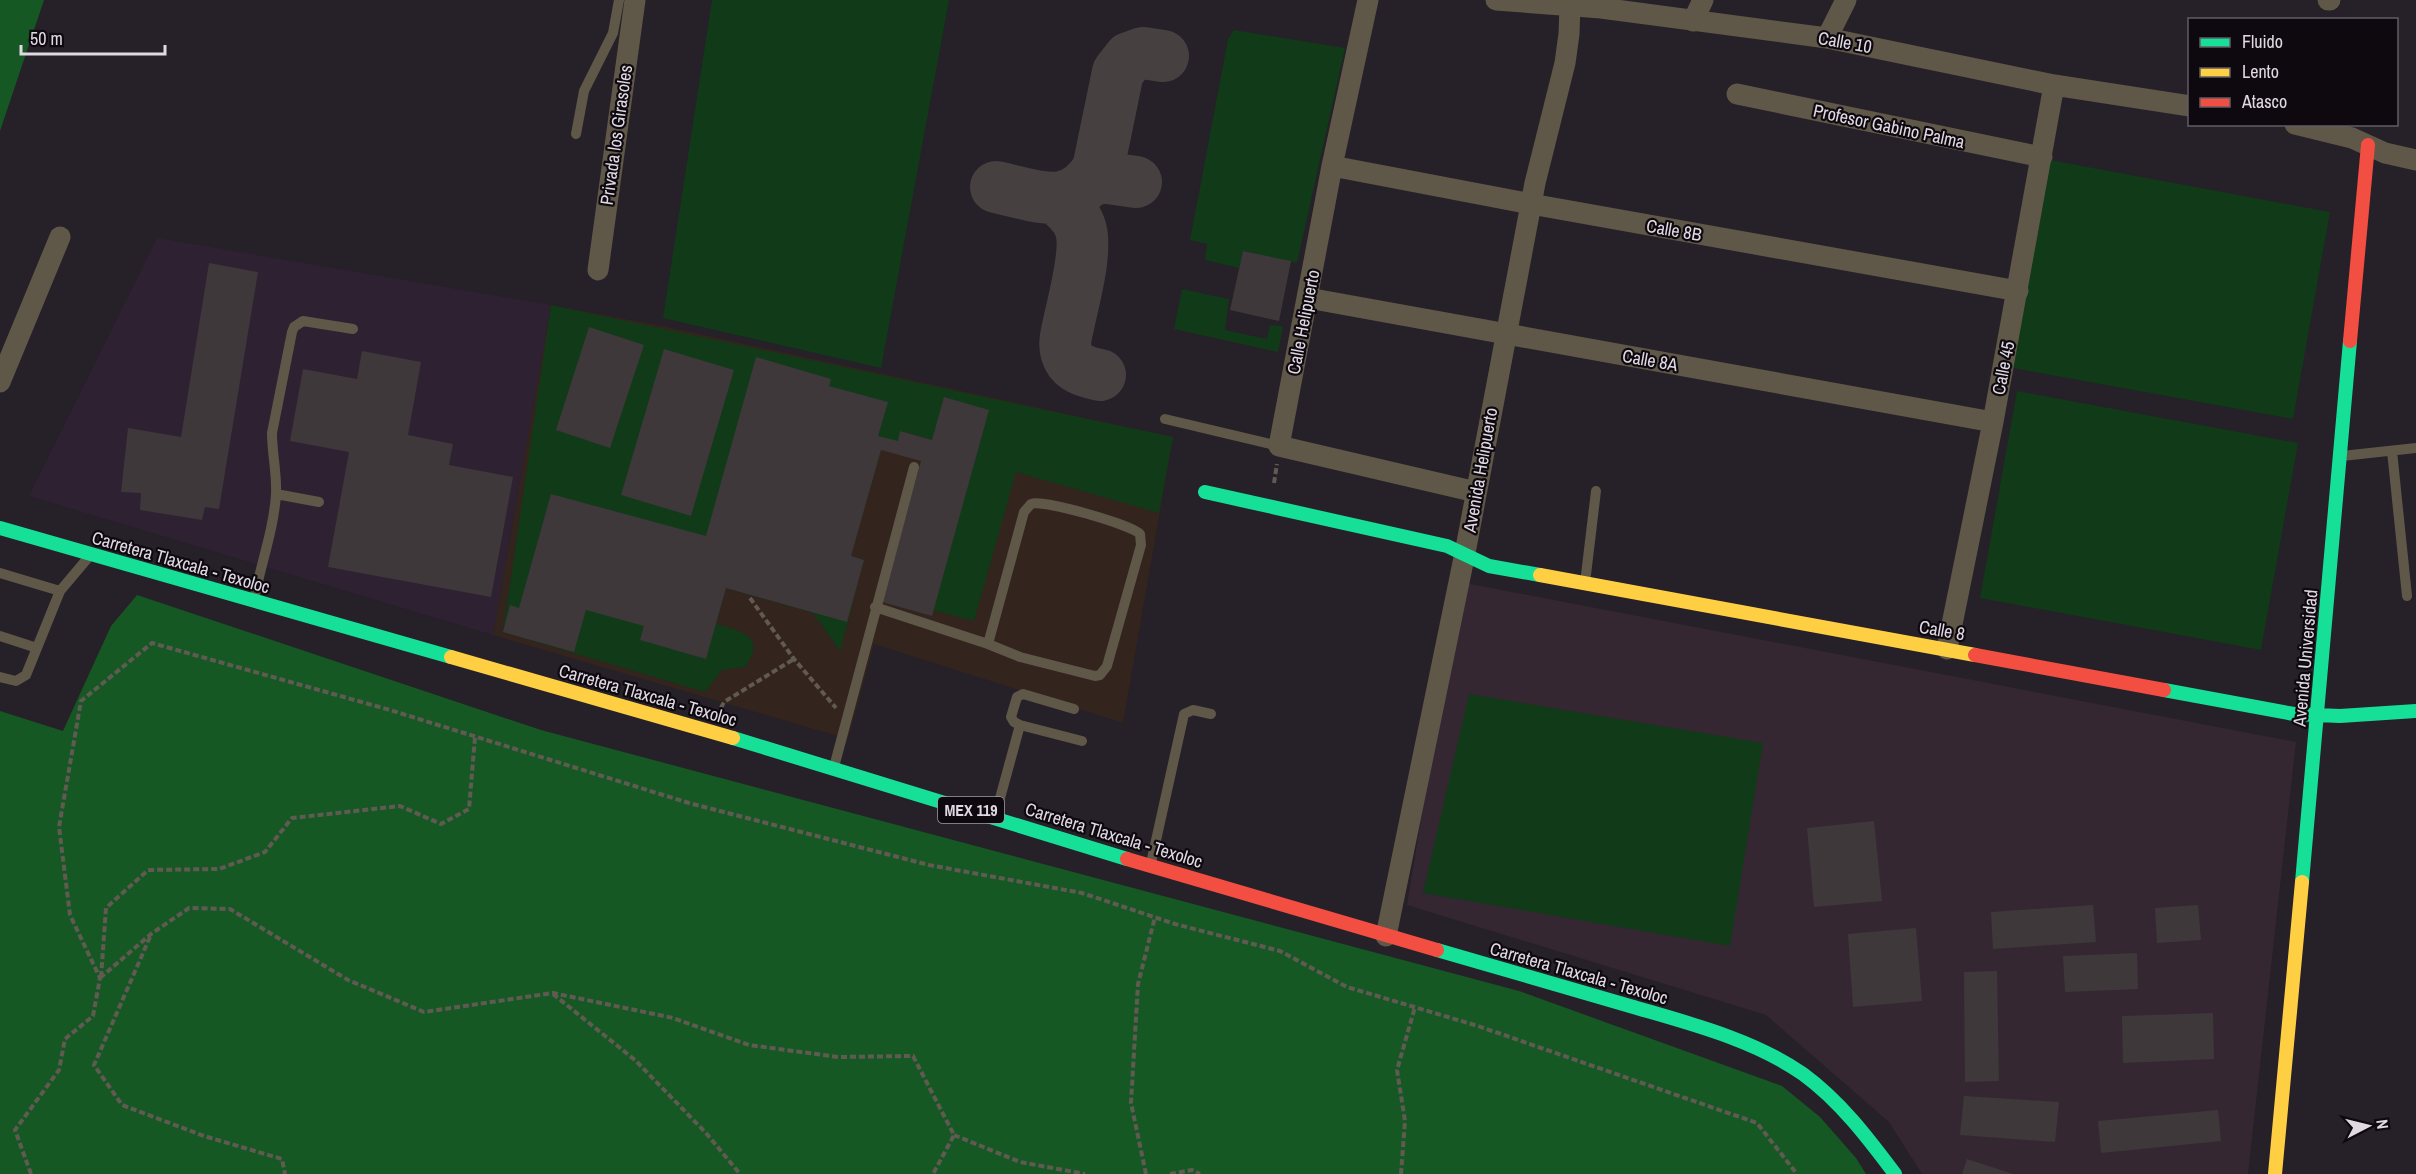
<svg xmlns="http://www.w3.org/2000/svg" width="2416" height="1174" font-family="'Archivo Narrow',sans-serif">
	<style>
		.built { fill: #2e2132 }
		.education { fill: #342732 }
		.medical { fill: #33241d }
		.green { fill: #103a18 }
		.forest { fill: #165824 }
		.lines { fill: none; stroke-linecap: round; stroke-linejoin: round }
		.taxiway { stroke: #464040; stroke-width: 52 }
		.building { fill: #3e383a }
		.path { stroke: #615a52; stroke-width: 4; stroke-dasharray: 6 3; stroke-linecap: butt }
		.lane { stroke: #5f5748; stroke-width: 10 }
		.street { stroke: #5f5748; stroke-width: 21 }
		.fast { stroke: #16e098; stroke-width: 14 }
		.slow { stroke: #ffcf43; stroke-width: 14 }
		.jam { stroke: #f24e42; stroke-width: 14 }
		.labels { text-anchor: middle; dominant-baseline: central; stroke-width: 4.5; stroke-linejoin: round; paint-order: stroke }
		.shield { fill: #0e090f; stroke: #a19ba3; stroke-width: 1.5 }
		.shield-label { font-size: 16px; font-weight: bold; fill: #e0d9e3 }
		.street-label { font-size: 18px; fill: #e0d9e3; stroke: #0e090f }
	</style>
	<rect width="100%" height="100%" fill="#262028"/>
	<path class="built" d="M157,238l394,67 -58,330 -464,-139z"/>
	<path class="education" d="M1460,582l836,160 -48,432h-326l-33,-52 -123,-107 -359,-110z"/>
	<path class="medical" d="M551,305l111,21 511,111 -50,286 -249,-79 -26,95 -355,-104z"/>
	<path class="green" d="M712,0h237l-68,368 -218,-50z
		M1234,30l111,18 -48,215 -54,-12 -4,17 -34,-8 2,-16 -17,-4 38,-201z
		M2050,160l280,52 -37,207 -280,-51z
		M1182,289l47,10 -4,31 42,9 3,-14 13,1 -5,26 -104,-23z
		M551,305l622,132 -14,76 -143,-41 -42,149 -41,-11v-170l-32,-9 -3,10 -17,9 -30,106 13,4 -24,91 -27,-38 -87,-25 -10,36c24,7 52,12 29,43l-23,3 -17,22 -202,-60z
		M2017,391l281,52 -37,207 -281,-52z
		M1469,694l294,49 -33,203 -307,-53z"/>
	<path class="forest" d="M0,0h44l-44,131z
		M137,595l404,135 978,261 263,95 38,31 36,41 10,16h-1866v-463l63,20 48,-105z"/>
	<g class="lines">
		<path class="taxiway" d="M1089,182l12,-5 35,5
			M996,187c43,9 74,26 102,-18l20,-97 11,-14 14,-5 20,3
			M1057,199c9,8 19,16 23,28 8,21 -6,72 -11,95 -2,10 -6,22 -2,32 5,15 20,18 33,21"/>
	</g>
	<path class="building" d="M1243,251l48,10 -12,60 -49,-11z
		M209,263l49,9 -39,237 -14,-2 -3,13 -62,-10 1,-17 -20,-1 7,-64 53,9z
		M589,327l55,18 -34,103 -54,-18z
		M664,349l70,21 -43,146 -70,-21z
		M362,351l59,11 -13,73 45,9 -4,21 64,12 -22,120 -163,-30 21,-115 -59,-11 13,-72 54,10z
		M756,357l75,22 -2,7 59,16 -10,34 20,5 2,-10 32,9 12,-43 45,13 -57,206 -50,-14 39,-141 -40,-11 -30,106 13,4 -17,62 -121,-34 -20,71 -66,-19 4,-14 -58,-16 -12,42 -71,-20 7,-27 9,3 32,-114 155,42z
		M1874,821l8,80 -68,6 -7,-79z
		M2093,905l3,37 -103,7 -2,-37z
		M2198,905l3,35 -44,3 -2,-35z
		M1916,928l6,73 -69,6 -5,-73z
		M2137,953l1,36 -73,3 -2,-36z
		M1997,971l2,110 -34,1 -1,-110z
		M2213,1013l1,46 -91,4 -1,-47z
		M1964,1096l95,6 -4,40 -95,-7z
		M2218,1110l3,31 -120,12 -3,-32z
		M1967,1159l46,15h-51z"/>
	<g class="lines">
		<path class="path" d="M1274,483l3,-19
			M750,598l44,61 42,49
			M721,708l3,-6 70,-43
			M150,937l-56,128 28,40 82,31 78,23 3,15
			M101,977l5,-69 42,-38 71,-1 46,-17 27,-34 108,-12 41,18 28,-15 6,-72
			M100,978l51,-44 38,-26 41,1 118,71 76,32 129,-19 120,25 76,27 89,12 75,-1 41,79 -21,39
			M553,994l82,66 71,73 34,41
			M954,1135l66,27 65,12
			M31,1174l-16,-44 44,-60 6,-31 28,-23 7,-38 -30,-63 -11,-88 22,-126 71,-58 238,67 299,93 240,62 153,28 93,31 105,27 67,36 131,39 279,97 40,51
			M1146,1174l-15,-71 7,-119 17,-67
			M1170,1174l22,-4 8,4
			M1401,1174l4,-53 -8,-51 18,-63"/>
		<path class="lane" d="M576,134l8,-43 29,-58 6,-33
			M1165,419l114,27
			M2392,451l15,145
			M2342,456l74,-8
			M276,494l43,8
			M0,573l60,18
			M1585,583l11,-92
			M254,599c7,-35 20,-71 22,-105 1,-21 -4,-40 -4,-61l20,-101 2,-5 9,-6 50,8
			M875,607l113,37 32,13 75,19 5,-1 7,-9 34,-121 -1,-11c-8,-9 -97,-35 -109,-30l-7,8 -36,132
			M0,636l37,12
			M0,677l16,4 10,-6 34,-84 27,-32
			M1074,709l-51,-15 -6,3 -6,20 3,5 6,3 62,16
			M834,767l80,-300
			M996,813l24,-88
			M1151,863l33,-149 9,-4 18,4"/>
		<path class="street" d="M1368,0l-36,166 -53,280 197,46
			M1496,0l105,8 226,30 227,47 136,21
			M2328,0h2
			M1693,21l10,-21
			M1827,38l19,-38
			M1737,94l305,63
			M2295,124l57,14 33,15 31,7
			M1332,166l199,38 487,87
			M598,270l37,-270
			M1308,298l685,124
			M0,382l60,-145
			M1947,649l46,-227 61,-337
			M1386,936l79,-383 70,-370 30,-120 4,-29 1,-29"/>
		<path class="fast" d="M1205,492l242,54 42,20 51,9
			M0,528l451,129
			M2164,690l130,24 46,2 76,-5
			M733,738l394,121
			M2302,882l48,-541
			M1437,950c65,19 129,38 193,56 58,17 123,33 173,68 37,27 65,64 92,100"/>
		<path class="slow" d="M1540,575l435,80
			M451,657l282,81
			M2275,1174l27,-292"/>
		<path class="jam" d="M2350,341l18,-196
			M1975,655l189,35
			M1127,859l310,91"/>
	</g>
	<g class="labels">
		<rect class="shield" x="938" y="797" width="66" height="26" rx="4.5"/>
		<g class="shield-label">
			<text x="971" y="810">MEX 119</text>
		</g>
		<g class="street-label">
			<text transform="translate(1845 42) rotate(10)">Calle 10</text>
			<text transform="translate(1889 126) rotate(12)">Profesor Gabino Palma</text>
			<text transform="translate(616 135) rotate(-82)">Privada los Girasoles</text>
			<text transform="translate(1674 230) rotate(10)">Calle 8B</text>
			<text transform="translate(1303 322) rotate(-79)">Calle Helipuerto</text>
			<text transform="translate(1650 360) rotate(10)">Calle 8A</text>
			<text transform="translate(2003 368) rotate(-79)">Calle 45</text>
			<text transform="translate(1480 470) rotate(-80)">Avenida Helipuerto</text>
			<text transform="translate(181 562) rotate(16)">Carretera Tlaxcala - Texoloc</text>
			<text transform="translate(1942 630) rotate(10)">Calle 8</text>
			<text transform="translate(2305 658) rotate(-85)">Avenida Universidad</text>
			<text transform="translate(648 695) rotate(16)">Carretera Tlaxcala - Texoloc</text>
			<text transform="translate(1114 835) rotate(17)">Carretera Tlaxcala - Texoloc</text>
			<text transform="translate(1579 973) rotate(16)">Carretera Tlaxcala - Texoloc</text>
		</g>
	</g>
	<rect x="2188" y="18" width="210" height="108" fill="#0e090f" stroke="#625c64" stroke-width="1.5"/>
	<rect x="2200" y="38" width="30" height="9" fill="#16e098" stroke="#625c64" stroke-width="1.5"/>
	<text x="2242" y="48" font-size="18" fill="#e0d9e3">Fluido</text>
	<rect x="2200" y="68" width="30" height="9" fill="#ffcf43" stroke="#625c64" stroke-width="1.5"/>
	<text x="2242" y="78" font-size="18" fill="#e0d9e3">Lento</text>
	<rect x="2200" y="98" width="30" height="9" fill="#f24e42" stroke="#625c64" stroke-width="1.5"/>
	<text x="2242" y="108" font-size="18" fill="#e0d9e3">Atasco</text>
	<g transform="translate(2368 1126) rotate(83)" stroke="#0e090f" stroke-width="4.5" paint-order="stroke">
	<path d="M0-4.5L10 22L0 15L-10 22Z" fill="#e0d9e3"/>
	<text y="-9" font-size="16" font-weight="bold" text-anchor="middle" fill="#e0d9e3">N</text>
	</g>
	<path d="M21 45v9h144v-9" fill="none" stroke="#e0d9e3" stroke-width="3"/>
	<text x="30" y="45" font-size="18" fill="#e0d9e3" stroke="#0e090f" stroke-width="4.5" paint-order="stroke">50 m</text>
</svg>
